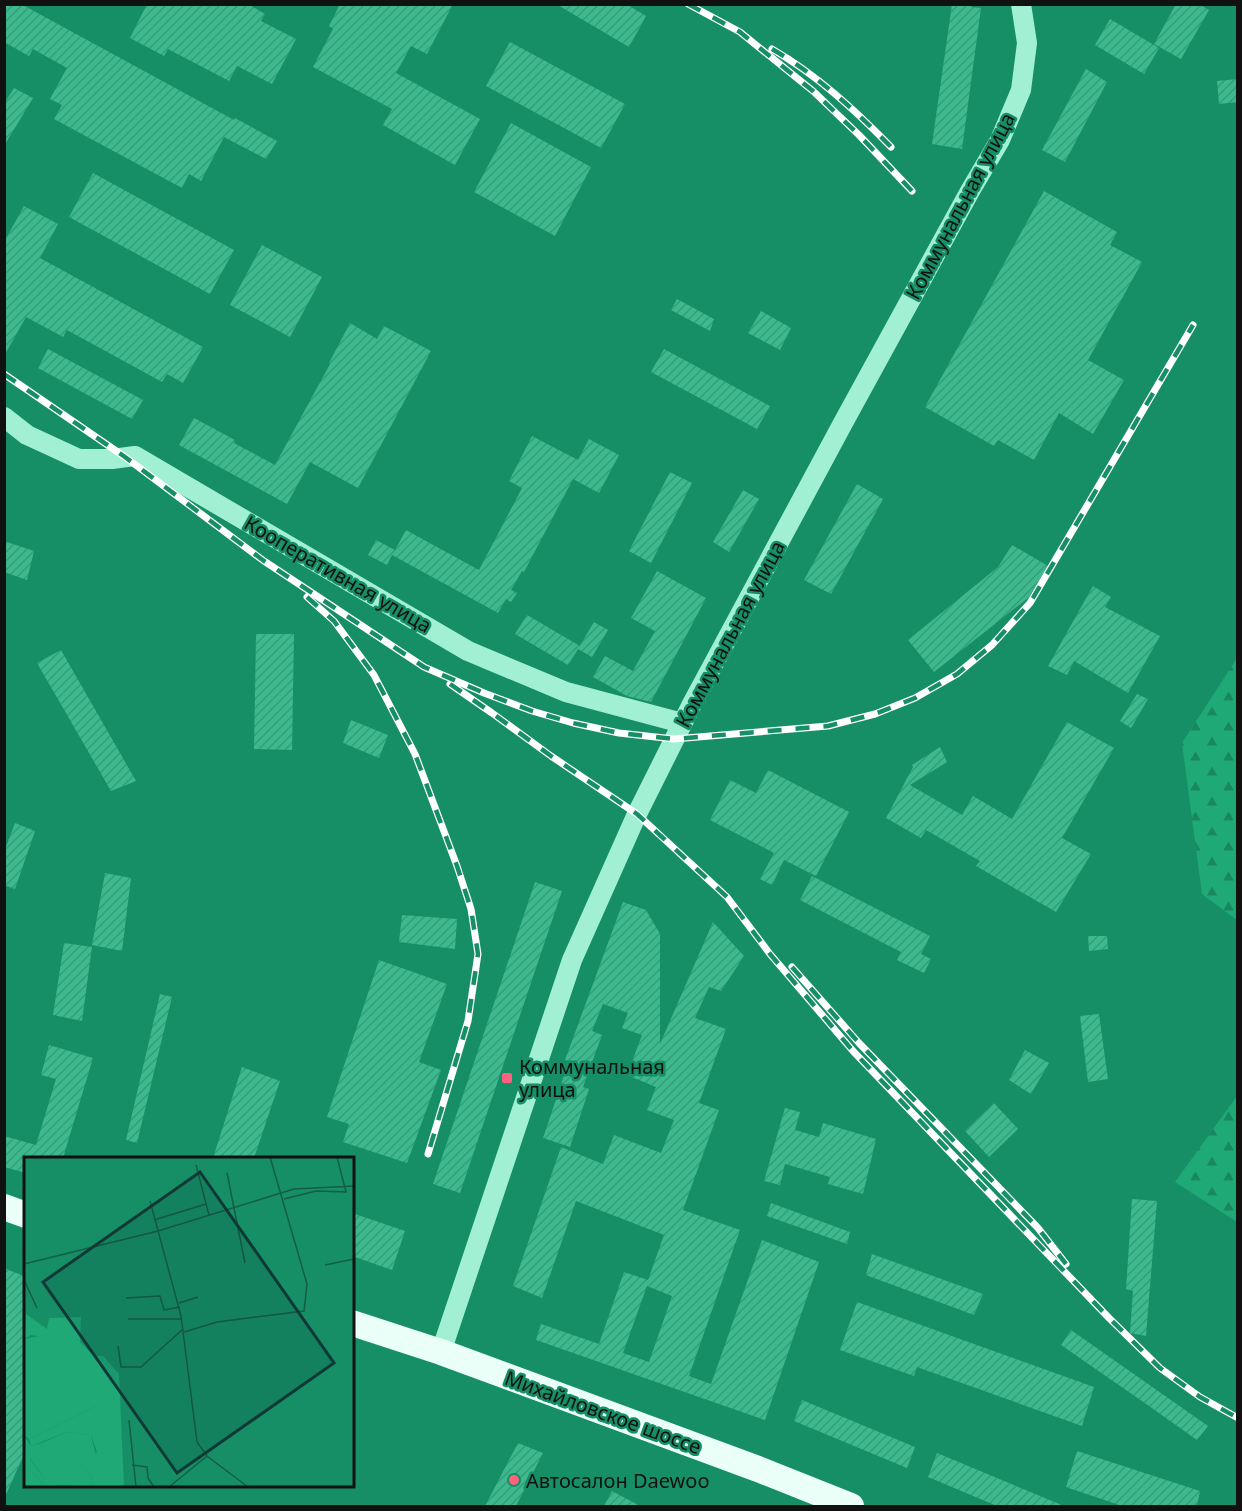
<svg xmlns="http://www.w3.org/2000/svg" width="1242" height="1511" font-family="'Noto Sans',sans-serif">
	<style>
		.forest { fill: url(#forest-firs) }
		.building { fill: url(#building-hatch); fill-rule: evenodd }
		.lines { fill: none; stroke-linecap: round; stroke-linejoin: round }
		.minor { stroke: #a2f0d4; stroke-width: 20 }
		.major { stroke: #ebfff9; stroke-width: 26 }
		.rail-casing { stroke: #fff; stroke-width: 7 }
		.rail { stroke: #168f66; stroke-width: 4.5; stroke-dasharray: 14; stroke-linecap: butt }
		.poi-dot { fill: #ff617f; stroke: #168f66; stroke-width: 2 }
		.labels { text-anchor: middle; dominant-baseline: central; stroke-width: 5; stroke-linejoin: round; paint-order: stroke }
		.street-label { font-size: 20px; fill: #111; stroke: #168f66 }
		.poi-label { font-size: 20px; fill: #111; stroke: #168f66; text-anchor: start }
		.inset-road { fill: none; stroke: #145d44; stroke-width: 1.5 }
		.view { fill: #103936; fill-opacity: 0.15; stroke: #103936; stroke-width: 3 }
		.inset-edge { fill: none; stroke: #111; stroke-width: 3 }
	</style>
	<defs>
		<pattern id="forest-firs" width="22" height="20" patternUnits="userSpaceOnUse" patternTransform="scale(1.5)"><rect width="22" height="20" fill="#1ea977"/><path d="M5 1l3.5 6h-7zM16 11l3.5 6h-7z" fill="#198860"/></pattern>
		<pattern id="building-hatch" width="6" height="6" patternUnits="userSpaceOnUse" patternTransform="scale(1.5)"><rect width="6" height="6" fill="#3eb88d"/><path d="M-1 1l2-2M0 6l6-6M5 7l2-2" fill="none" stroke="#359d79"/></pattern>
	</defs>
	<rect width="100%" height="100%" fill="#168f66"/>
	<path class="forest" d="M1237,658v262l-35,-26 -20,-151z
		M1237,1096l1,126h-1l-62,-40z"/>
	<path class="building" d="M4,4h17l213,116 1,-2 42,23 -11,18 -42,-22 -23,44 -12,-7 -7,14 -128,-69 8,-14 -12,-6 17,-31 -34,-19 -4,7 -25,-14z
		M147,4h101l17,10 -4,7 35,18 -24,45 -35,-18 -8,15 -61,-32 -4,7 -34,-18z
		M340,4h113l-26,50 -16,-8 -15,27 84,46 -25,46 -72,-40 9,-16 -79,-42 20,-38 -4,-3z
		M556,4h70l20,12 -17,31z
		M952,4h20l-1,3 10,1 -19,141 -30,-5z
		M1176,4h23l10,6 -28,49 -27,-15z
		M1110,19l49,29 -15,26 -49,-29z
		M510,42l115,62 -24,44 -115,-62z
		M1086,69l21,13 -42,80 -23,-12z
		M1238,79v23l-19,2 -2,-23z
		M14,88l19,10 -29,48v-42z
		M511,123l80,44 -36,69 -81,-44z
		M93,173l141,77 -24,44 -141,-77z
		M1044,191l73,41 -7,13 32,17 -54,98 36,20 -31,54 -34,-21 -25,47 -36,-20 -4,6 -69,-39z
		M24,206l34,18 -18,34 163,89 -20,36 -16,-9 -5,8 -95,-52 -4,7 -37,-20 -22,39v-114z
		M262,245l60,32 -32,60 -60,-32z
		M677,299l37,20 -4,12 -39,-21z
		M761,311l30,17 -11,22 -32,-17z
		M350,323l27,16 7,-13 47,25 -73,137 -48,-26 -23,42 -108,-59 15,-27 41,22 -1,3 41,22 55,-101 -1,-1z
		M48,349l95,51 -11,19 -94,-51z
		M664,349l106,57 -13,23 -106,-57z
		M532,436l46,24 11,-21 30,16 -20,38 -26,-14 -49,93 -2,-1 -11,19 6,3 -6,9 -5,-3 -8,14 -106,-58 -5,10 -19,-10 8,-15 19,10 11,-20 73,40 43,-82 -13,-7z
		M670,472l22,11 -41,80 -22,-12z
		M857,484l26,15 -52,95 -27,-14z
		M743,490l16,9 -30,53 -16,-10z
		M4,541l30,10 -7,29 -23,-8z
		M1012,545l36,21 -20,32 -94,74 -26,-32 90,-73z
		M657,571l49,27 -55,104 -24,-6 -34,-19 12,-21 28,15 22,-40 -24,-13z
		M1093,586l18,11 -6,10 55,29 -32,57 -54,-32 -7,14 -19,-9z
		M527,615l53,31 -12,19 -53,-31z
		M594,622l14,8 -16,27 -14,-8z
		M256,634h38l-2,116 -38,-1z
		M61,650l75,131 -25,10 -74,-128z
		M1137,694l11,5 -17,29 -11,-7z
		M351,720l37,15 -9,23 -36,-15z
		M1067,722l47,26 -52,90 29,16 -35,58 -80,-46 4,-5 -54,-31 -5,8 -35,-20 27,-51 -1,-2 28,-18 7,15 -37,23 52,30 11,-19 39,23z
		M768,770l81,42 -33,64 -32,-16 -12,25 -12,-6 14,-26 -64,-33 20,-40 26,13z
		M15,823l20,8 -20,58 -11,-4v-33z
		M105,873l26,5 -9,73 -30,-6z
		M812,876l118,60 -9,18 10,5 -7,14 -27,-13 4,-8 -101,-52z
		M535,882l27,9 -102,302 -27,-9z
		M623,902l23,8 14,24v110l53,-122 31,34 -23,35 -12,-4 -14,31 31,11 -27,74 20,7 -36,100 57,20 -51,146 22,8 51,-144 57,22 -54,158 -229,-80 5,-16 58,20 25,-72 24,8 16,-45 -88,-34 -34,97 -29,-12 48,-139 42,17 11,-29 47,18 13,-33 -27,-10 9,-23 -29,-12 15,-40 -20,-7 6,-15 -25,-9 -11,27 10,4 -19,52 6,2 -19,58 -27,-9 26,-77 -4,-1zM647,1286l25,10 -23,66 -26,-9z
		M402,915l55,4 -2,30 -56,-7z
		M1088,936h19l1,13 -19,2z
		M64,943l28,4 -10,74 -29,-6z
		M379,960l68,24 -28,78 22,8 -34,93 -64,-21 6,-18 -22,-7z
		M160,994l12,3 -35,146 -11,-3z
		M1099,1014l9,65 -20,3 -8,-66z
		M49,1045l44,13 -30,100h-37v15l-22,-6v-31l32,9 20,-66 -15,-4z
		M1025,1050l24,13 -18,31 -22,-14z
		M242,1067l38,14 -26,77h-41z
		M994,1103l24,26 -29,28 -24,-26z
		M785,1108l15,4 -5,18 24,7 4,-14 53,16 -13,55 -35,-10 2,-7 -45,-13 -5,21 -16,-4z
		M1132,1199l25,2 -11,135 -16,-3 3,-42 -7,-2z
		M771,1203l79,29 -3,12 -80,-28z
		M352,1213l53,18 -13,39 -40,-14z
		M872,1254l111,40 -9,21 -108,-40z
		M4,1268l22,9v173l-22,49z
		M857,1302l237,85 -12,39 -165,-59 -3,9 -74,-26z
		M1071,1330l137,96 -11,14 -48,-34 -88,-61z
		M802,1400l113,47 -8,21 -113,-47z
		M518,1443l25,10 -27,53h-31z
		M1077,1451l123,40 -3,15h-75l-56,-19z
		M937,1453l127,53h-67l-69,-29z
		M612,1491l28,15h-36z"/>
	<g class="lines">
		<path class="minor" d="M4,417l23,18 52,24h33l23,-3 333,195 98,41 116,31
			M441,1352l131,-392 65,-146 55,-110 151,-281 127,-232 30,-51 21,-50 6,-47 -6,-39"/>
		<path class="major" d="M4,1207l22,8
			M352,1323l89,29 317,117 93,37"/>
		<g class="rail-casing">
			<path id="rail" d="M688,4l52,28 73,59 46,44 53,56
				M772,49c45,26 83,61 119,98
				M4,374l121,83 139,104 160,106 60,26 48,18 41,12 46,10 55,6 154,-13 47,-12 40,-16 42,-24 35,-29 38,-42 163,-278
				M307,597l27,24 40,54 41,79 42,112 14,43 7,45 -10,67 -40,133
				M450,684l42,29 59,43 86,58 90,83 43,57 83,97 256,267 51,50 40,29 38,21
				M792,967l67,76 179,185 28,36"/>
		</g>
		<use href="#rail" class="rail"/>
	</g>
	<g class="poi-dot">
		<rect x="501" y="1072" width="12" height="12" rx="3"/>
		<circle cx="514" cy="1480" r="6"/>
	</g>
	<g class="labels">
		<g class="street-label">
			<text transform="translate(960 206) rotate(-62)">Коммунальная улица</text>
			<text transform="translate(338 574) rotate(30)">Кооперативная улица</text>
			<text transform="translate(730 634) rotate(-62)">Коммунальная улица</text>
			<text transform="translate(603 1412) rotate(20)">Михайловское шоссе</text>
		</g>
		<g class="poi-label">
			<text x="519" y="1066">Коммунальная<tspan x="519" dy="23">улица</tspan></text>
			<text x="526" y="1480">Автосалон Daewoo</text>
		</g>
	</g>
	<g transform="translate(24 1157)">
		<rect width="330" height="330" fill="#168f66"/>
		<path d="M1,280l6,9 13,-4 -14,17 13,18 18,10h-15l-21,-23z" fill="#1ea977"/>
		<path d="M2,157l21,15 2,-11 32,-1 -1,25 14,14h9l16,18 5,113h-31l-2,-12 -10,-9 16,-14 -6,-17 -24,-3 -36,14 -2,-7 67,-33 -26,-53 -27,-16 -12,-2 -7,4z" fill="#1ea977"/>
		<path d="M26,177l20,19 11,17 19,10 -4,26 -67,33 -5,-4v-96zM43,275l24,3 5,21 -15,10 10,9 2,12 -39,-2 -8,-4 -16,-23 14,-16zM0,305l11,13 11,12h-22z" fill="#1ea977"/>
		<path class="inset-road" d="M172,8l13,50M203,16l18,90M260,42l32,-8 30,1 -9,-35M126,44l31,115 16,126 10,14 41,31M130,63l52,-16M0,107l134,-33 136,-42 60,-3M301,108l29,-6M0,123l13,28M102,141l34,-2 4,14 16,-3M155,146l19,-6M104,162h54M160,175l33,-10 87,-11 3,-27 -37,-127M94,189l3,21h20l42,-38M105,263l7,67M108,308l15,2 1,11 6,9M145,330l38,-31"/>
		<path class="view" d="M176,15l134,191 -157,110 -134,-191z"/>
		<rect width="330" height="330" class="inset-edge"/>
	</g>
	<rect width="1242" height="1511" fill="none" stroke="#111111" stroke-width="12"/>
</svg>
